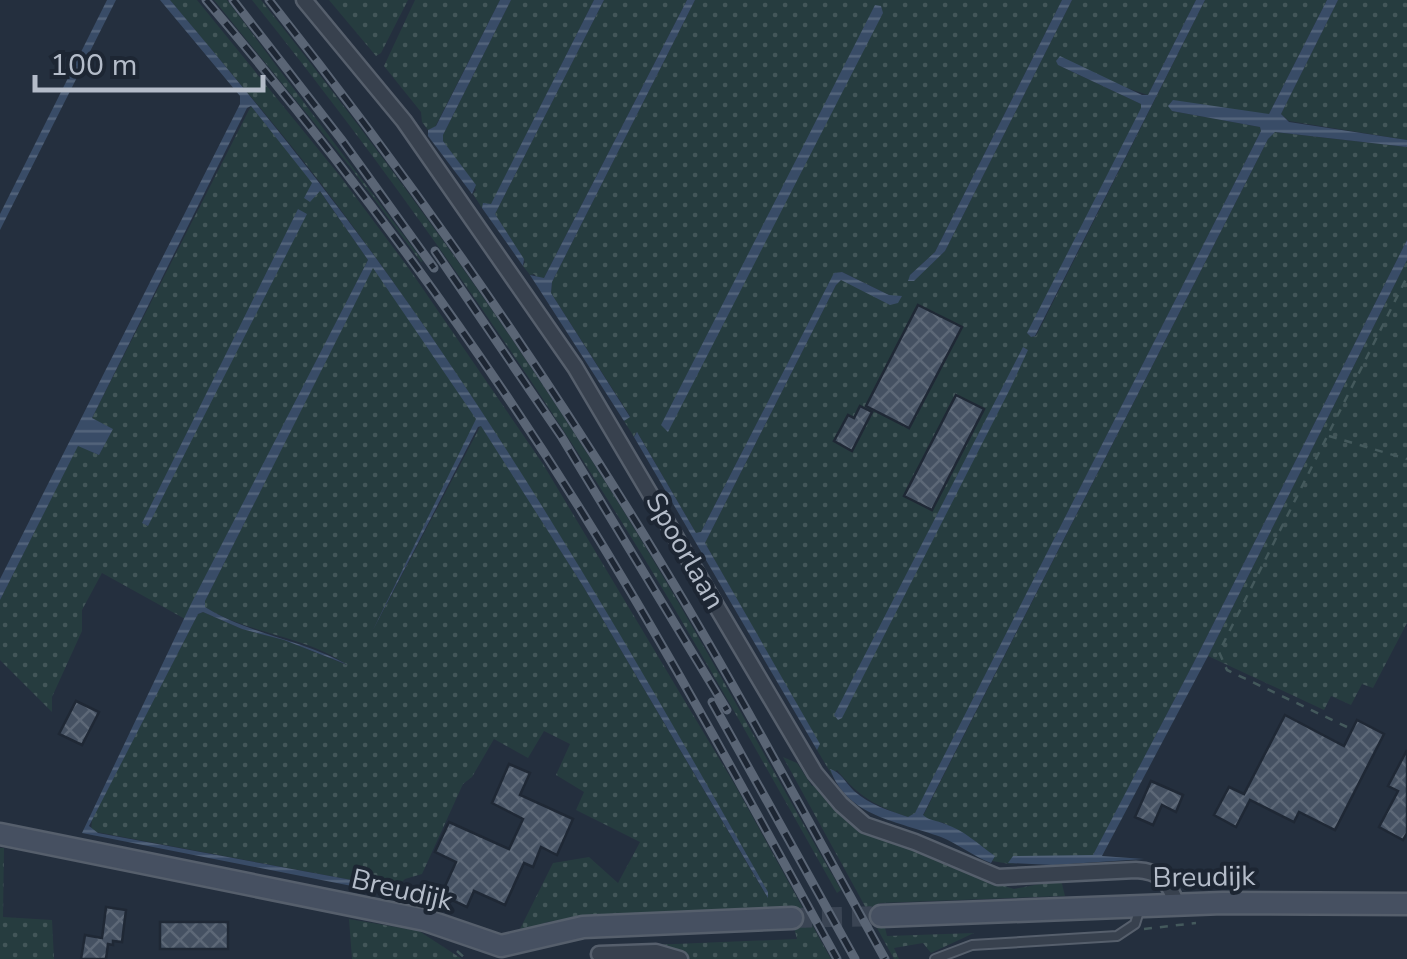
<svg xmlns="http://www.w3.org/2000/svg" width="1407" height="959" font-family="'Nunito Sans',sans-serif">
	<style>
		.grass { fill: url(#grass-dots); fill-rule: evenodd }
		.water { fill: url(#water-rules) }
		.building { fill: url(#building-cross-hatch); stroke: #1f2835; stroke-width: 2.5 }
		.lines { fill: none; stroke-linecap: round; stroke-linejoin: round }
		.secondary-tunnel { stroke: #3a4453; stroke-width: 20; stroke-dasharray: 20 10; stroke-linecap: butt }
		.lane-casing { stroke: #565f6c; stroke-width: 12 }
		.street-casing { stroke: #565f6c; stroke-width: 19 }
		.secondary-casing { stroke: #565f6c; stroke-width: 25 }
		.path { stroke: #44595c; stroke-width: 2.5; stroke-dasharray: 8 8; stroke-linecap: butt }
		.lane { stroke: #38414e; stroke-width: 8 }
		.street { stroke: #38414e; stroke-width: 14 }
		.secondary { stroke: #465061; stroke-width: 20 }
		.rail-casing { stroke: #5a6575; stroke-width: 9 }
		.rail { stroke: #1d2633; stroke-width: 5; stroke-dasharray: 15; stroke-linecap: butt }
		.labels { text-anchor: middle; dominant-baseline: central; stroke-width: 8; stroke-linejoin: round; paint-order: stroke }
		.street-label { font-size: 28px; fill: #b4bcc9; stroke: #1d2633 }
	</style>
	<defs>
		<pattern id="grass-dots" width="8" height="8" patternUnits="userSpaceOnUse" patternTransform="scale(2.5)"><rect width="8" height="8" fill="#263c3f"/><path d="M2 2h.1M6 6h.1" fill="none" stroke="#435659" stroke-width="1.8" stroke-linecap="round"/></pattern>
		<pattern id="water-rules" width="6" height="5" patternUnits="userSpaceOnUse" patternTransform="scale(2.5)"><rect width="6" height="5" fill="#394c67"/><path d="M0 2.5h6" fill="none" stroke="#53647b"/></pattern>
		<pattern id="building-cross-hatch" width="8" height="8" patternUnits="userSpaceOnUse" patternTransform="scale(2.5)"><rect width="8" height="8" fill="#455162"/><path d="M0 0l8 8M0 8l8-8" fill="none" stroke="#5d6877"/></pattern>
	</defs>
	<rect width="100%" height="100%" fill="#242f3e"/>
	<path class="grass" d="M170,0h27l143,176 70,94 133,194 192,321 96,174h-140l-15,-4 -72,-4 -1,-4 194,-8 -8,-30 -177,6 -65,7 -29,11 35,-70 36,-6 29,26 22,-41 -64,-32 8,-18 -28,-17 14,-31 -26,-13 -16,27 -34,-19 -22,38 -9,7 -41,90 -17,5 -13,13 -15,-2 -20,-9 -266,-50 1,-12 106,-205 5,-2 39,17 42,11 63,25c-40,-29 -99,-31 -142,-58v-6l168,-334 104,152 -104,211 108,-205 102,161 184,311c-135,-247 -277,-492 -448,-716 -48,-62 -99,-121 -149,-181z
		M214,0h13l196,261 -2,1 -70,-94z
		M252,0h9c140,176 272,360 388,553 67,111 127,225 192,337l-4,3c-64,-113 -126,-225 -193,-335 -119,-194 -250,-381 -392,-558z
		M329,0h79l-27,53 -5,3z
		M415,0h85l-65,127 -7,3 -6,-8 -1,-10 -37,-46z
		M511,0h83l-103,205 -8,-2 -1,5 -9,-14 3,-4 -33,-49v-6z
		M604,0h83l-143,278 -5,1 -5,-5 -4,1 -7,-9 2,-4 -30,-48z
		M695,0h367l-127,252 -25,23 3,6 32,-30 127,-251h124l-48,95 -90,-30 83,39 1,4 -114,224 3,5 5,-1 169,-336h122l-58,114 -97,-3 88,16 1,4 -346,683 -7,3c-31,-10 -50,-21 -71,-47l-5,5 -15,-25 2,-6 -114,-201 131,-258 5,-5 48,15 -47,-23 -8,2 -133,258 -5,1 -57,-98 -3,-3 -2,5 -10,-16 6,-5 -79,-123 1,-11z
		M1338,0h69v140l-118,-19 -8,-7z
		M251,106l68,84 49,70 -183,359 -83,-46 -20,37v21l-30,66v15l-52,-52v-60l78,-155 21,10 13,-25 -20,-12zM298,210l8,5 -159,311 -4,-4z
		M1274,132l133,15v93l-215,426 -99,190 -84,7 7,2 -24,-4 2,-4 -50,-34 -17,-3 -4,-4 345,-677z
		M1407,260v363l-34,65 -11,-4 -11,21 -20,-9 -7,14 -116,-54z
		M783,757l14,6 15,23 5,-3 39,41 104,40 20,14 34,11 47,-9 4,16 -186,7 8,33 87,-3 -43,20 -8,-10 -29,5 5,11h-5z
		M0,848h4l-1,69 49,3 2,39h-54z
		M349,919l70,12 43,28h-110z"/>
	<path class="water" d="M107,0h9l-116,230v-16z
		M160,0h10c70,83 139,167 203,254 148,203 272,421 395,638v6l-185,-312 -102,-160 -3,1 -105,203 103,-211 -103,-151 -168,333v6c43,27 98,33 143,58l-64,-25 -42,-11 -39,-17 -5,2 -109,212 9,7 259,48 21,7 -21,-1 -275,-54 109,-229 177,-344 -48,-69 -10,11 -6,-4 8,-15 -61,-77 -4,2 -155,310 21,11 -14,26 -21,-9 -78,154v-21l240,-475v-8z
		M500,0h11l-68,135v6l33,44 -4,9 -44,-58v-6l8,-4z
		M594,0h10l-109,214 29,45 -1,7 -41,-58 1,-5 8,1z
		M687,0h8l-143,282 -1,11 79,124 -6,4 -94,-146 14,3z
		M1062,0h10l-127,251 -31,30h-6l2,-6 25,-23z
		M1196,0h9l-170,336 -4,1 -4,-4 114,-225v-4l-83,-39 -2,-4 4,-5 82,39h6z
		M1327,0h11l-57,114 8,8 118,18v7l-132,-15 -7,7 -345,676c7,6 13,5 22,9 19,6 34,21 50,32l-4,7c-18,-7 -33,-19 -50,-26 -43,-16 -94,-20 -111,-68 11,3 15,13 24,22 16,14 34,19 54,26l7,-4 346,-682 -1,-4 -88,-16 -4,-5 5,-6 96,14z
		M875,5l6,1 2,7 -215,419 -7,-7z
		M298,209l9,5 -159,312 -6,-3z
		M1407,240v20l-199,396 -106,200 42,3 -91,6 -45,-2 5,-7 80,-1 99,-189z
		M842,272l47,23 13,1 -4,7 -8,2 -49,-25 -5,5 -131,258 115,201 -3,6 -183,-313 3,-5 59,101 5,-1 133,-259z
		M1023,347l5,3 -18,39 -168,329 -4,2 -4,-5z"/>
	<path class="building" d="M918,305l44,22 -53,101 -43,-22z
		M956,395l28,14 -52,101 -28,-14z
		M860,406l12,6 -20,39 -18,-10 14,-26 6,3z
		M76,701l23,11 -17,33 -23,-11z
		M1285,715l59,31 13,-26 27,14 -49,96 -36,-18 -5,10 -44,-22 -14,27 -22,-12 15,-28 15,7z
		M1407,750v83l-4,7 -24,-13 19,-36 -10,-5z
		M509,764l21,9 -10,22 53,24 -16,36 -16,-8 -8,20 -9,-4 -19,42 -31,-14 -7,16 -26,-12 15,-33 -21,-10 14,-30 60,27 14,-30 -31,-16z
		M1151,781l32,14 -7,17 -14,-7 -9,20 -18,-8z
		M106,907l20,3 -4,32 -9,-1v4l-5,-1 -2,15h-25l4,-24 17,3z
		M160,922h68v27h-68z"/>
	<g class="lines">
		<path class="secondary-tunnel" d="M792,918l89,-2"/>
		<g class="lane-casing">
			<path id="lane" d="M935,959l37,-14 145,-9 18,-12 4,-13"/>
		</g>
		<g class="street-casing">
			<path id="street" d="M304,0l100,121 171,246 240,406 26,31 24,21 50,17 83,35 138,-7c25,1 33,12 41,35
				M599,954l57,-2 24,7"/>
		</g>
		<g class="secondary-casing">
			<path id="secondary" d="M0,834l425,86 76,26 82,-19 209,-9
				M881,916l342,-13 184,1"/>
		</g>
		<path class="path" d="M1329,436l78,23
			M1347,727l-120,-57 -8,-18 188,-375
			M1144,929l52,-6
			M457,951l9,8"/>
		<use href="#lane" class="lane"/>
		<use href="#street" class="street"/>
		<use href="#secondary" class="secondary"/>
		<g class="rail-casing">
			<path id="rail" d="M206,0c137,161 264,333 376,512 91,146 172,297 255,447
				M233,0l108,139 93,129
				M269,0c141,178 271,364 389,558 80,131 152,267 227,401
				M435,251l126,185 166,274
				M712,702l143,257"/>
		</g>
		<use href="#rail" class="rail"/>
	</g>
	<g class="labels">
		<g class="street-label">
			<text transform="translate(685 551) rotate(60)">Spoorlaan</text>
			<text transform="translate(1204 877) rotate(-1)">Breudijk</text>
			<text transform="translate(402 890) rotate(13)">Breudijk</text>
		</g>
	</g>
	<path d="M35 75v15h228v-15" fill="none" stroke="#b4bcc9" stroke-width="5"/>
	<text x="50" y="75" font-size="30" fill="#b4bcc9" stroke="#1d2633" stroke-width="8" paint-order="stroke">100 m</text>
</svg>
